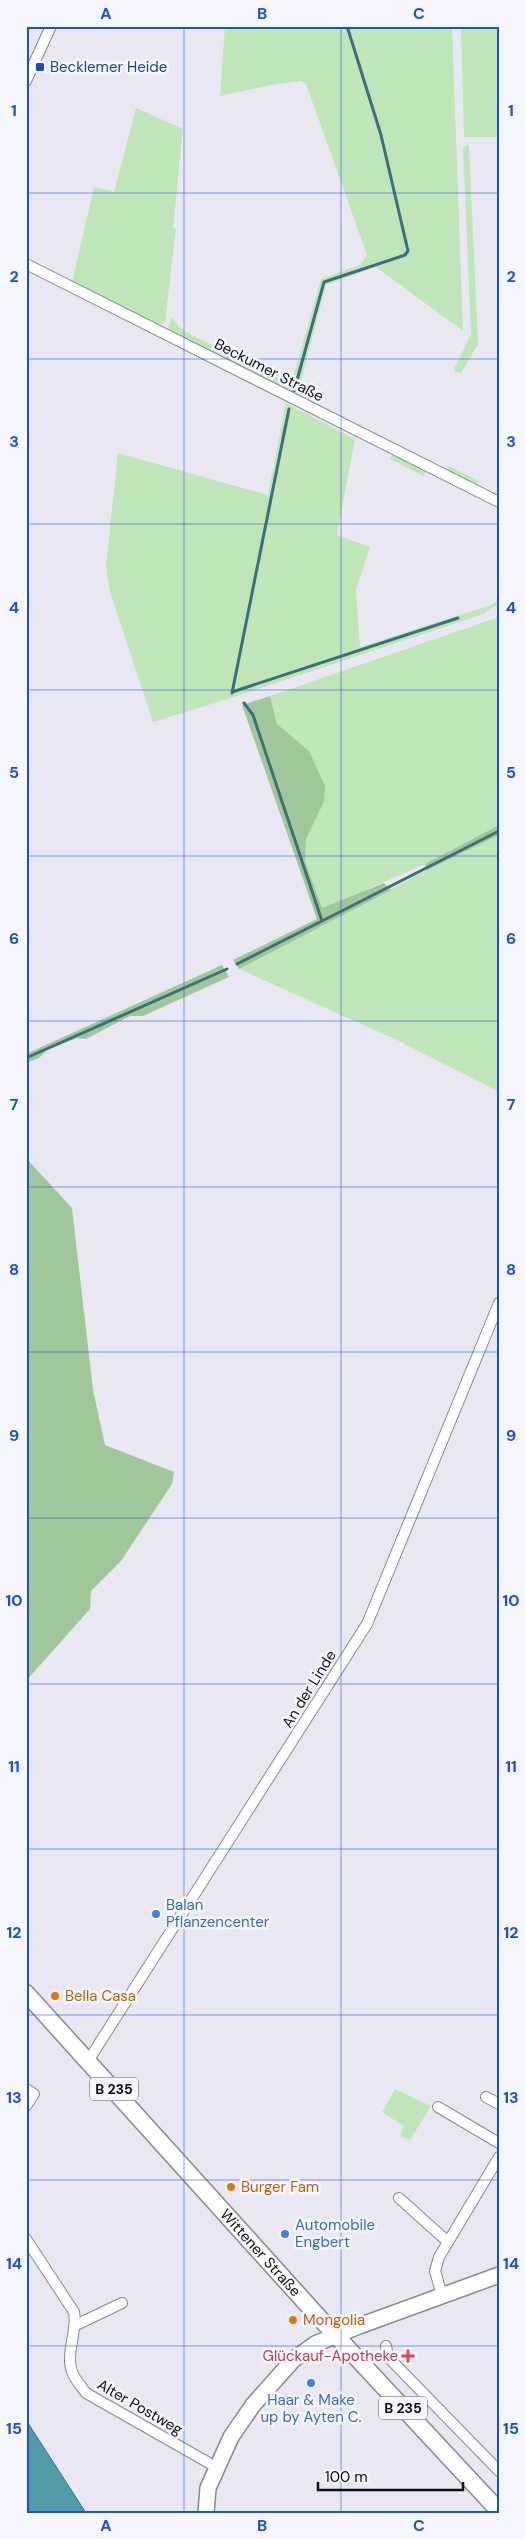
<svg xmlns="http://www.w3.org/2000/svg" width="525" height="2539" font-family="'DM Sans',sans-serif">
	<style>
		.green { fill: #bfe6b9 }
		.forest { fill: #a0c799 }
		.water { fill: #519ba7; stroke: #3d707a }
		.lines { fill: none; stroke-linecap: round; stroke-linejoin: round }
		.stream { stroke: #3d707a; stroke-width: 3 }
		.street-casing { stroke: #888891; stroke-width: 12 }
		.secondary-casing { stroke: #888891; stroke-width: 18 }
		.primary-casing { stroke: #888891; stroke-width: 19 }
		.street { stroke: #fff; stroke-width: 10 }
		.secondary { stroke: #fff; stroke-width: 15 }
		.primary { stroke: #fff; stroke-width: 16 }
		.grid { fill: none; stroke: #1d4ed8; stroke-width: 1; stroke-opacity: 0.55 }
		.transit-dot { fill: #1a4fb4; stroke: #f6f6fe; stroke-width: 2 }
		.shop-dot { fill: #3f7fe0; stroke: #f6f6fe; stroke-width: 2 }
		.food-dot { fill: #e8710a; stroke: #f6f6fe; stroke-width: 2 }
		.health-dot { fill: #e0444e; stroke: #f6f6fe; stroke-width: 2 }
		.labels { text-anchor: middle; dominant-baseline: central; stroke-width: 5; stroke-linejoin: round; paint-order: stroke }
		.shield { fill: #f6f6fe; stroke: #535257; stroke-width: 1 }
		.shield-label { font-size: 14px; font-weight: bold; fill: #0d0c10 }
		.transit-label { font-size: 15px; fill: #164399; stroke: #f6f6fe; text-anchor: start }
		.street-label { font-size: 15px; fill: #0d0c10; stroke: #f6f6fe }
		.shop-label { font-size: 15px; fill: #366cbe; stroke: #f6f6fe; text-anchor: start }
		.food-label { font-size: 15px; fill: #c56008; stroke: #f6f6fe; text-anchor: start }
		.health-label { font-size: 15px; fill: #be3a42; stroke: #f6f6fe; text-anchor: end }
		.neatline { fill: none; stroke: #1d4ed8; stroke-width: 2 }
		.grid-label { font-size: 16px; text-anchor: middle; font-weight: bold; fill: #1d4ed8 }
	</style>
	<rect width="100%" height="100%" fill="#e9e8f2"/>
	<path class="green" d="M225,26h227l11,305 -87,-64 -50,18 -29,111 -128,-64 -1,-5 4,-10 6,9 12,8 92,46h5l6,-5 3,-7 25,-89 39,-14 7,-10 -61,-171 -5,-3 -30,4 -51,11z
		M461,26h38v111h-35z
		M136,108l47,21 -10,99 3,1 -11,93 -6,3 -87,-43 22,-95 20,5z
		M466,145h3l9,199 -17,29 -6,-1 -1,-3 17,-35 -8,-186z
		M286,403l69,36 -18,96 33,12 -14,43 4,57 131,-42 8,-5v3l-15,11 -256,85 -75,23 -43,-130 -4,-26 12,-113 150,42z
		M393,455l33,16 -2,5 -34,-17z
		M449,466l30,15 -3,5 -29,-15z
		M499,613v212l-74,39 -103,45 -17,-48 1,-22 18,-37 -47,-78 -7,-28 226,-78z
		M499,835v257l-100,-51 -160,-72 188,-99z
		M395,2089l36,17 -21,34 -10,-4 4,-10 -22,-14z"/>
	<path class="forest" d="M270,696l7,28 32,27 16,35 -1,16 -18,37 -1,22 17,47 62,-25 7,7 -152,79 -6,-9 84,-41 -75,-214z
		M499,825v10l-72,35 -2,-6z
		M222,965l7,12 -86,39h-13l-44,23 -9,-1 -30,12 -8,8 -13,5v-9z
		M26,1158l46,50 21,182 12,55 69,27 -2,12 -51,77 -30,30 -1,18 -64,72z"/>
	<path class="water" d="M26,2420l60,93h-60z"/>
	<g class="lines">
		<path class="stream" d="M294,391l30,-109 81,-27 3,-4 -27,-116 -34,-109
			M232,692l226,-74
			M232,693l57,-284
			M322,921l177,-90
			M237,964l85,-43 -69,-206 -9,-12
			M26,1058l201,-89"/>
		<g class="street-casing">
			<path id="street" d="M26,81l25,-55
				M26,264l473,238
				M88,2061l279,-437 132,-321
				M26,2089l8,5 -8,12
				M486,2097l13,7
				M438,2107l61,36
				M399,2198l49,44
				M26,2239l48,73c4,20 -10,43 -1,62 3,7 9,13 13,19l130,74
				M442,2295l-7,-24 4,-14 60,-100
				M76,2325l46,-22
				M386,2346l2,11 111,114"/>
		</g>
		<g class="secondary-casing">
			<path id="secondary" d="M206,2513l2,-25 23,-51 22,-32 40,-45 22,-16 44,-18 140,-51"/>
		</g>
		<g class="primary-casing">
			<g id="primary">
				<path id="s1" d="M26,1993l288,319 185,199"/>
			</g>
		</g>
		<use href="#street" class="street"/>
		<use href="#secondary" class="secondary"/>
		<use href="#primary" class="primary"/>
	</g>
	<path class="grid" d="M184,26v2487M341,26v2487M26,193h473M26,359h473M26,524h473M26,690h473M26,856h473M26,1021h473M26,1187h473M26,1352h473M26,1518h473M26,1684h473M26,1849h473M26,2015h473M26,2180h473M26,2346h473"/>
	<rect class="transit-dot" x="35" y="62" width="10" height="10" rx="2.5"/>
	<g class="shop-dot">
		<circle cx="156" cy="1914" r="5"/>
		<circle cx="285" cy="2234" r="5"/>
		<circle cx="311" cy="2383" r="5"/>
	</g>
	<g class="food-dot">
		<circle cx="55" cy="1996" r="5"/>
		<circle cx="231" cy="2187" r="5"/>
		<circle cx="293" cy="2320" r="5"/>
	</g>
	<path class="health-dot" d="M405.5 2348.5h5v5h5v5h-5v5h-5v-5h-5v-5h5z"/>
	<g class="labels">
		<g class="shield">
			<rect x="90" y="2077.5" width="48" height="23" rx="4"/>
			<rect x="379" y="2396.5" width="48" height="23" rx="4"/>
		</g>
		<g class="shield-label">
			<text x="114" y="2089">B 235</text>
			<text x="403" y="2408">B 235</text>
		</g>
		<g class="transit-label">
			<text x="50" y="67">Becklemer Heide</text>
		</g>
		<g class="street-label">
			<text transform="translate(269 370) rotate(27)">Beckumer Straße</text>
			<text transform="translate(309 1689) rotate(-58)">An der Linde</text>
			<text stroke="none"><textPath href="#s1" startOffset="350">Wittener Straße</textPath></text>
			<text transform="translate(140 2407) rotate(30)">Alter Postweg</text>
		</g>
		<g class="shop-label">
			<text x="166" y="1905">Balan<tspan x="166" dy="17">Pflanzencenter</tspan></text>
			<text x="295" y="2225">Automobile<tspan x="295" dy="17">Engbert</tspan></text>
			<text x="311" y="2400" text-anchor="middle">Haar &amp; Make<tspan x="311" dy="17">up by Ayten C.</tspan></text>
		</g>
		<g class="food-label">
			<text x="65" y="1996">Bella Casa</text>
			<text x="241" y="2187">Burger Fam</text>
			<text x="303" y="2320">Mongolia</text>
		</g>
		<g class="health-label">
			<text x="398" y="2356">Glückauf-Apotheke</text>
		</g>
	</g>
	<rect width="525" height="2539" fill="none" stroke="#f6f6fe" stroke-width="55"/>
	<path d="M318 2482v8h145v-8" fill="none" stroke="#0d0c10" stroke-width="2.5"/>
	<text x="325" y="2482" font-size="15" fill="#0d0c10" stroke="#f6f6fe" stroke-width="4" paint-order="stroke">100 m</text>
	<rect x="28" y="28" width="470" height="2484" class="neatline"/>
	<g class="grid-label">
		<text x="106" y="19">A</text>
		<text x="262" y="19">B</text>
		<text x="419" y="19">C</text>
		<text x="14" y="116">1</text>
		<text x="511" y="116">1</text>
		<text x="14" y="282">2</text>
		<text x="511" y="282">2</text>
		<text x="14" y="447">3</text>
		<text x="511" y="447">3</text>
		<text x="14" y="613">4</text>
		<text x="511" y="613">4</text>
		<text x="14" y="778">5</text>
		<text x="511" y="778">5</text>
		<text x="14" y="944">6</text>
		<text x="511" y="944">6</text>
		<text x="14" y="1110">7</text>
		<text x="511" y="1110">7</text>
		<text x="14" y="1275">8</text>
		<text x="511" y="1275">8</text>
		<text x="14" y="1441">9</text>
		<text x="511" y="1441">9</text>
		<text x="14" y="1606">10</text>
		<text x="511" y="1606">10</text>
		<text x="14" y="1772">11</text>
		<text x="511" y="1772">11</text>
		<text x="14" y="1938">12</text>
		<text x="511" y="1938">12</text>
		<text x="14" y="2103">13</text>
		<text x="511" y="2103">13</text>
		<text x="14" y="2269">14</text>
		<text x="511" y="2269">14</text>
		<text x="14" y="2434">15</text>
		<text x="511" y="2434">15</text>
		<text x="106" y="2531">A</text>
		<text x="262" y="2531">B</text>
		<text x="419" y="2531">C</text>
	</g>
</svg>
